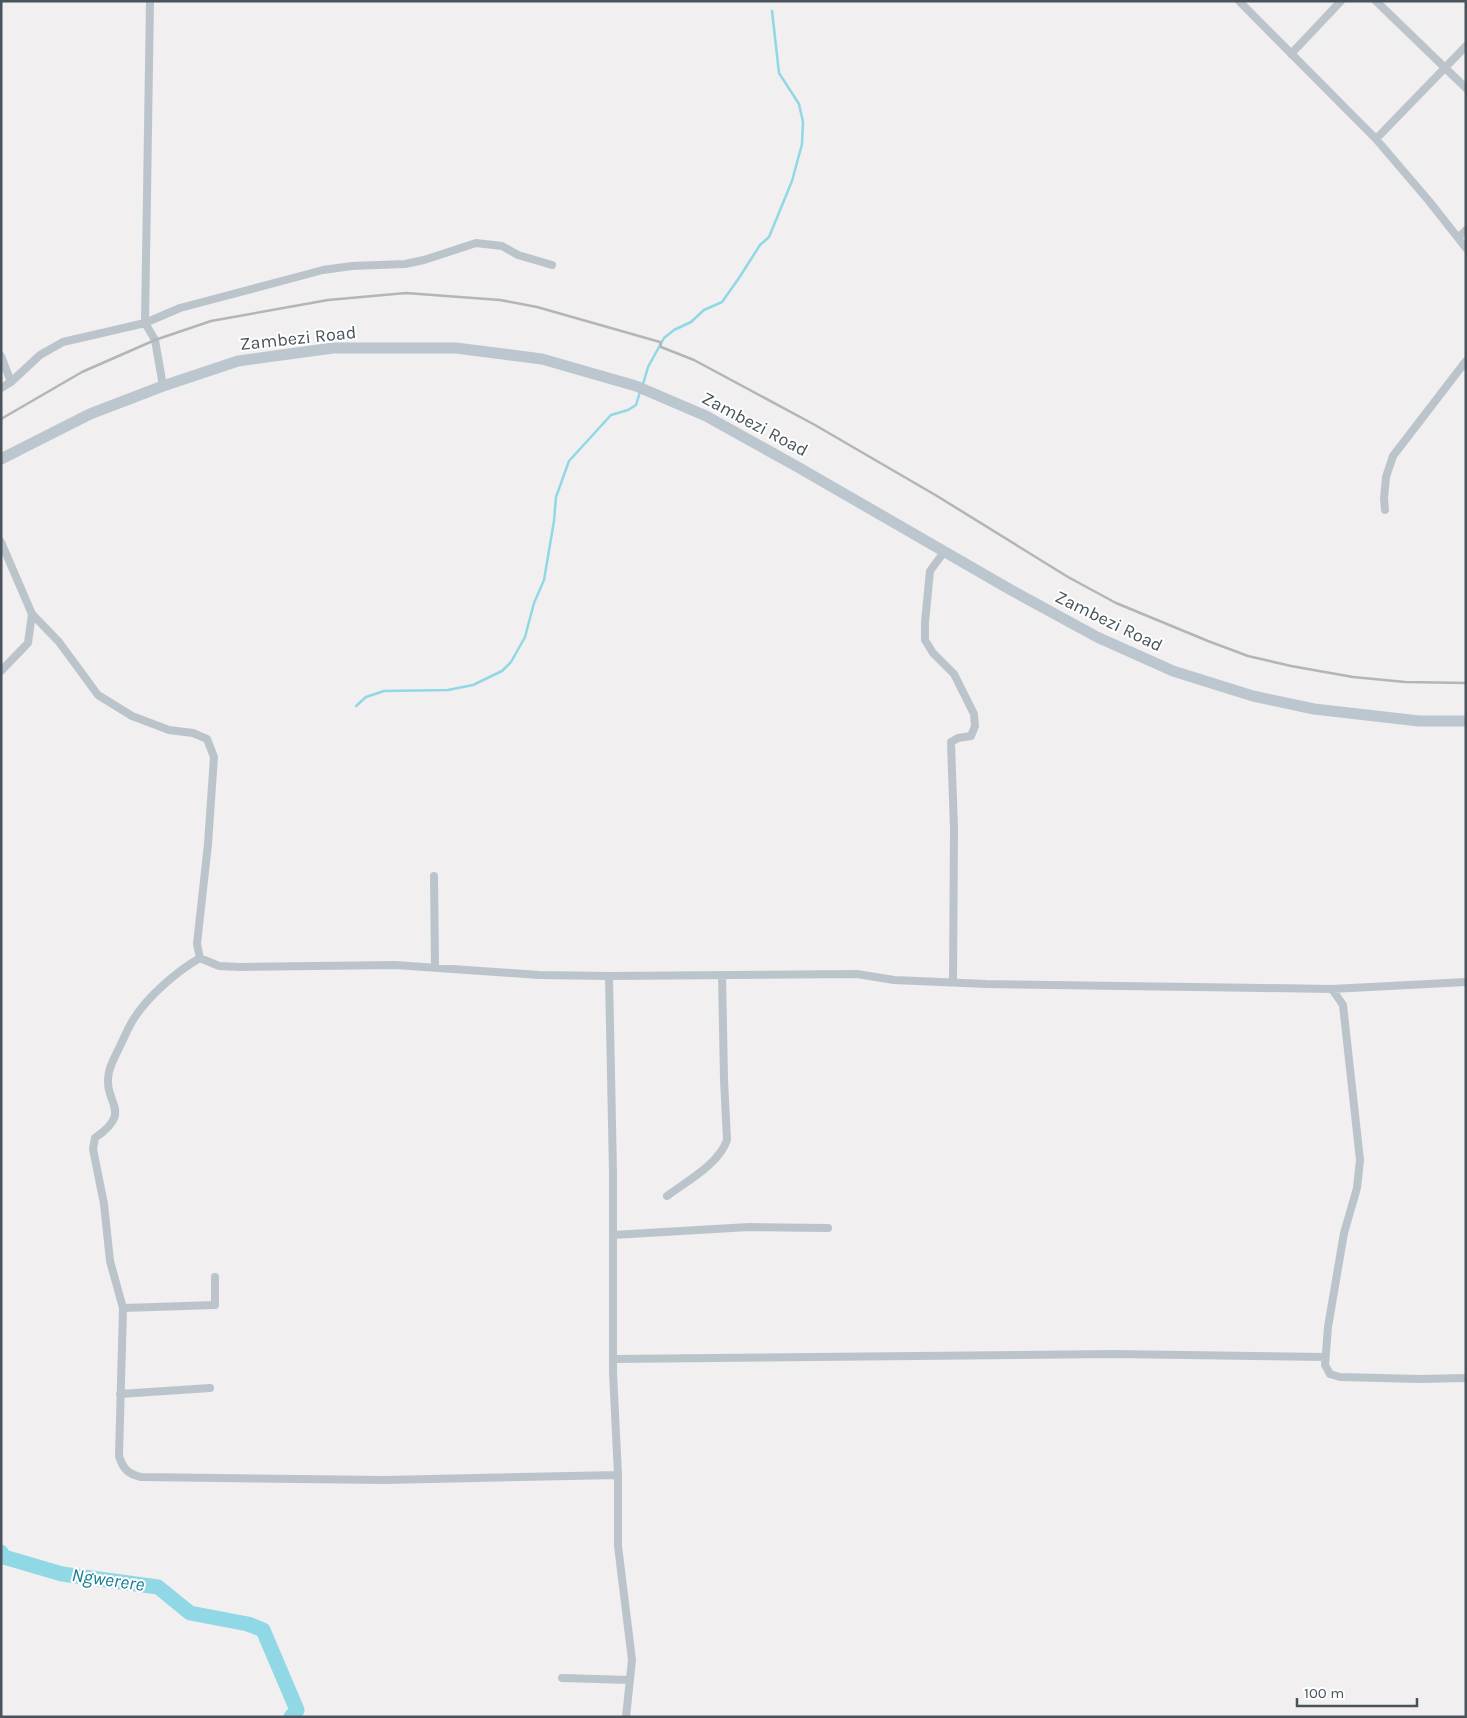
<svg xmlns="http://www.w3.org/2000/svg" width="1467" height="1718" font-family="Karla,sans-serif">
	<style>
		.lines { fill: none; stroke-linecap: round; stroke-linejoin: round }
		.stream { stroke: #90d8e6; stroke-width: 2.5 }
		.river { stroke: #90d8e6; stroke-width: 15 }
		.minor { stroke: #bcc4cb; stroke-width: 8 }
		.secondary { stroke: #bcc6cf; stroke-width: 11 }
		.rail { stroke: #b2b5b9; stroke-width: 2.5 }
		.labels { text-anchor: middle; dominant-baseline: central; stroke-width: 4; stroke-linejoin: round; paint-order: stroke }
		.street-label { font-size: 18px; fill: #48535b; stroke: #fff }
		.water-label { font-size: 19px; font-style: italic; fill: #167d93; stroke: #fff }
	</style>
	<rect width="100%" height="100%" fill="#f1efef"/>
	<g class="lines">
		<path class="stream" d="M643,384l5,-17 16,-29 10,-8 17,-8 13,-12 18,-8 17,-24 21,-33 9,-8 23,-56 10,-37 1,-22 -4,-18 -20,-31 -7,-62
			M356,706l10,-9 18,-6 64,-1 25,-5 29,-14 9,-9 14,-25 9,-34 10,-23 10,-59 2,-24 13,-36 42,-46 17,-5 8,-5 4,-13"/>
		<path class="river" d="M1,1552l3,5 58,17 96,13 32,26 58,11 15,6 34,80 -6,7"/>
		<path class="minor" d="M150,1l-5,322 10,17 8,46
			M1239,1l137,138 53,62 37,47
			M1376,1l90,87
			M1291,54l50,-53
			M1376,139l90,-93
			M1458,238l8,-8
			M1,356l10,26
			M1,388l10,-6 29,-27 23,-13 82,-19 35,-15 143,-38 29,-4 53,-2 19,-4 52,-17 26,3 16,9 34,10
			M1385,510l-1,-11 2,-22 7,-21 73,-95
			M1,542l31,72 27,28 39,53 34,21 37,14 24,3 14,6 7,18 -6,87 -11,100 3,14 19,8 21,1 155,-2 144,10 70,1 248,-2 37,6 92,4 277,4 69,1 134,-7
			M944,552l-14,19 -5,51v18l8,13 21,21 20,40 1,12 -4,10 -13,2 -7,4 3,87 -1,152
			M1,671l27,-28 4,-29
			M434,876l1,91
			M200,958c-23,13 -53,39 -67,62 -5,8 -8,16 -12,24 -4,9 -10,19 -12,28 -7,32 26,38 -14,66l-2,11 11,55 6,57 13,47 -4,148c4,13 9,18 22,21l244,3 233,-5 -5,-103v-199l-4,-197
			M1332,989l11,16 17,155 -3,28 -13,45 -16,94 -3,38 5,9 10,3 80,2 46,-1
			M667,1196c20,-15 52,-32 60,-56l-3,-61 -2,-104
			M613,1235l136,-8 79,1
			M123,1308l92,-3v-28
			M614,1359l500,-5 211,3
			M120,1394l90,-6
			M618,1475v71l14,114 -6,57
			M562,1678l68,2"/>
		<path class="secondary" d="M1,459l89,-45 73,-28 75,-25 95,-13h123l86,11 94,27 70,30 90,50 215,124 86,47 76,34 80,25 61,13 105,12h47"/>
		<path class="rail" d="M1,419l81,-47 73,-32 56,-19 117,-21 78,-7 94,7 37,7 123,35 1,5 33,13 121,65 122,71 131,81 48,26 92,38 40,15 43,10 62,11 52,5 61,1"/>
	</g>
	<g class="labels">
		<g class="street-label">
			<text transform="translate(298 338) rotate(-6)">Zambezi Road</text>
			<text transform="translate(755 424) rotate(28)">Zambezi Road</text>
			<text transform="translate(1109 621) rotate(26)">Zambezi Road</text>
		</g>
		<g class="water-label">
			<text transform="translate(108 1580) rotate(8)">Ngwerere</text>
		</g>
	</g>
	<rect width="1467" height="1718" fill="none" stroke="#48535b" stroke-width="5"/>
	<path d="M1297 1698v8h120v-8" fill="none" stroke="#48535b" stroke-width="2.5"/>
	<text x="1304" y="1698" font-size="15" fill="#48535b" stroke="#ffffff" stroke-width="4" paint-order="stroke">100 m</text>
</svg>
